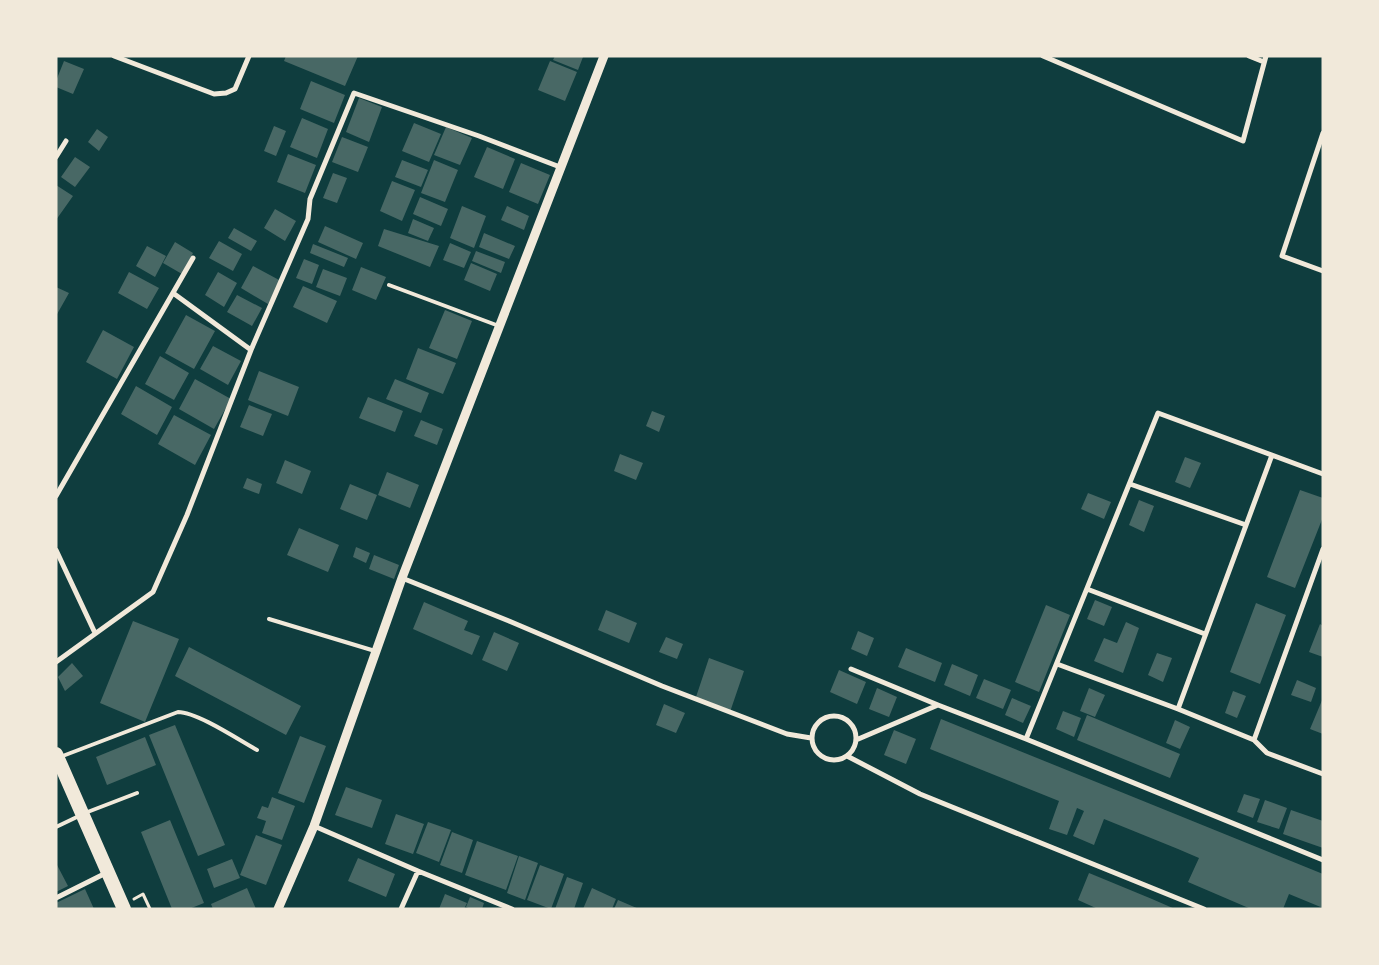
<svg xmlns="http://www.w3.org/2000/svg" width="1379" height="965" font-family="'Nunito Sans',sans-serif">
	<style>
		.building { fill: #486865 }
		.lines { fill: none; stroke-linecap: round; stroke-linejoin: round }
		.path { stroke: #f1e9da; stroke-width: 3 }
		.service { stroke: #f1e9da; stroke-width: 4 }
		.minor { stroke: #f1e9da; stroke-width: 5 }
		.tertiary { stroke: #f1e9da; stroke-width: 9 }
		.trunk { stroke: #f1e9da; stroke-width: 14 }
	</style>
	<rect width="100%" height="100%" fill="#0f3d3e"/>
	<path class="building" d="M286,56h72l-13,30 -61,-25z
		M555,56h27l1,1 -5,13 -25,-10z
		M64,61l20,8 -11,25 -17,-7v-6z
		M550,61l27,11 -12,29 -27,-11z
		M311,81l34,14 -11,28 -34,-14z
		M359,98l23,9 -13,35 -23,-10z
		M302,118l26,11 -11,29 -27,-11z
		M414,123l27,11 -12,28 -27,-11z
		M274,126l12,5 -10,25 -12,-5z
		M446,127l26,11 -12,27 -26,-10z
		M97,129l11,8 -9,14 -11,-9z
		M342,137l26,10 -10,25 -26,-10z
		M487,147l28,12 -12,30 -29,-12z
		M288,154l28,11 -11,28 -28,-11z
		M75,157l15,10 -15,20 -14,-10z
		M402,160l26,10 -7,17 -26,-10z
		M434,160l24,10 -13,32 -24,-9z
		M521,163l29,12 -12,29 -29,-12z
		M333,173l14,5 -10,25 -14,-5z
		M392,181l23,9 -13,31 -22,-10z
		M56,185l17,11 -17,24z
		M420,197l28,12 -7,17 -28,-12z
		M462,206l24,10 -12,32 -24,-10z
		M507,206l22,10 -5,14 -23,-10z
		M275,209l21,12 -11,20 -21,-13z
		M413,219l21,9 -6,13 -20,-8z
		M325,226l38,17 -7,16 -38,-17z
		M234,228l23,13 -6,10 -23,-13z
		M384,229l55,17 -9,21 -52,-21z
		M484,233l31,13 -6,13 -30,-12z
		M219,241l23,13 -9,17 -24,-13z
		M175,242l18,11 -11,21 -19,-11z
		M450,243l21,9 -7,16 -21,-8z
		M313,244l35,14 -4,9 -34,-14z
		M147,246l19,10 -11,21 -19,-11z
		M476,251l29,11 -4,11 -29,-12z
		M304,259l15,6 -7,19 -16,-6z
		M471,263l26,11 -7,17 -26,-11z
		M253,266l28,15 -13,23 -27,-16z
		M361,267l25,10 -10,23 -24,-10z
		M323,269l24,9 -7,18 -24,-9z
		M129,272l30,16 -12,21 -29,-16z
		M218,272l19,11 -13,24 -19,-12z
		M303,286l34,15 -10,22 -34,-16z
		M56,287l13,6 -13,23z
		M237,295l25,13 -10,18 -25,-14z
		M445,310l27,11 -15,38 -28,-11z
		M186,315l29,16 -21,38 -29,-16z
		M103,330l31,17 -17,32 -31,-17z
		M213,346l28,15 -13,24 -28,-16z
		M418,348l38,15 -13,31 -37,-15z
		M160,356l29,17 -15,27 -29,-16z
		M259,371l40,16 -11,29 -40,-16z
		M195,379l36,20 -17,30 -35,-20z
		M395,379l34,14 -8,20 -35,-14z
		M136,386l36,21 -15,28 -36,-21z
		M368,397l35,14 -8,21 -36,-14z
		M249,405l23,9 -9,22 -23,-9z
		M652,411l13,5 -6,16 -13,-6z
		M174,415l37,20 -16,30 -37,-21z
		M421,420l22,9 -6,16 -23,-9z
		M620,454l23,9 -7,17 -22,-9z
		M1185,457l16,6 -11,25 -15,-6z
		M285,460l26,11 -9,23 -26,-11z
		M387,472l32,13 -9,23 -32,-13z
		M247,478l15,6 -3,10 -16,-6z
		M350,484l27,11 -10,25 -27,-11z
		M1300,490l23,8v19l-28,71 -28,-11z
		M1088,493l23,9 -7,17 -23,-10z
		M1139,500l15,6 -10,26 -15,-7z
		M299,528l40,17 -11,27 -41,-17z
		M356,547l14,6 -4,10 -13,-6z
		M374,555l25,10 -5,14 -25,-10z
		M1095,600l17,7 -8,19 -17,-7z
		M424,602l44,19 -4,9 16,6 -8,19 -59,-26z
		M1256,603l30,12 -26,69 -30,-12z
		M1046,605l24,10 -31,77 -24,-10z
		M606,610l31,13 -8,20 -31,-13z
		M133,621l46,18 -34,83 -45,-19z
		M1126,622l13,6 -16,45 -29,-12 10,-23 13,5z
		M1320,624l3,2v31l-14,-5z
		M858,631l16,7 -7,18 -16,-7z
		M494,632l25,11 -12,28 -25,-11z
		M666,637l17,7 -6,15 -18,-7z
		M189,647l112,59 -15,29 -111,-59z
		M906,648l36,15 -7,19 -37,-15z
		M1157,653l15,5 -9,24 -15,-7z
		M709,658l35,13 -14,41 -34,-15z
		M72,663l11,13 -18,15 -7,-14z
		M952,664l26,11 -8,21 -26,-11z
		M839,670l27,12 -9,22 -27,-12z
		M984,679l27,11 -8,19 -27,-11z
		M1297,680l19,8 -5,14 -20,-7z
		M877,688l20,9 -8,20 -20,-8z
		M1089,688l16,7 -10,22 -15,-6z
		M1233,691l13,5 -9,22 -12,-5z
		M1012,698l19,8 -8,17 -18,-8z
		M1323,698v36l-13,-5z
		M664,704l21,9 -9,20 -20,-8z
		M1063,711l18,7 -7,19 -18,-8z
		M1087,715l93,39 -10,24 -93,-38z
		M941,719l382,155v34l-34,-14 -6,15h-32l-63,-27 11,-24 -21,-9 -74,-30 -10,26 -21,-9 11,-25 -7,-3 -10,27 -18,-6 10,-28 -129,-52z
		M1175,720l15,7 -10,22 -14,-6z
		M175,725l50,120 -27,11 -49,-121z
		M894,730l22,9 -10,25 -22,-9z
		M300,736l26,10 -22,57 -26,-10z
		M145,737l11,28 -49,20 -11,-28z
		M346,787l36,13 -10,28 -37,-13z
		M1244,794l16,5 -7,19 -16,-6z
		M272,797l23,9 -13,34 -20,-7 4,-12 -9,-3 5,-12 6,2z
		M1265,800l22,8 -8,21 -22,-7z
		M1291,810l32,11v27l-40,-14z
		M396,814l28,10 -11,30 -28,-10z
		M170,820l34,83 -15,6h-17l-31,-77z
		M428,822l23,8 -12,32 -23,-9z
		M452,832l21,8 -11,33 -22,-8z
		M256,835l26,10 -16,40 -26,-10z
		M477,841l41,15 -12,34 -41,-15z
		M519,856l19,7 -13,37 -18,-7z
		M358,858l37,16 -9,23 -38,-16z
		M232,859l8,19 -26,10 -7,-19z
		M56,863l12,23 -12,6z
		M540,865l24,9 -13,35 -24,-9z
		M1089,873l63,26 23,10h-77l-20,-9z
		M567,877l16,6 -9,26h-19z
		M247,888l9,21h-43l-2,-5z
		M592,888l24,11 -4,10h-29z
		M85,889l9,20h-38v-6z
		M445,894l22,9 -3,6h-25z
		M470,897l14,6 -2,6h-11l-5,-2z
		M618,900l21,9h-25z"/>
	<g class="lines">
		<path class="path" d="M134,899l9,-5 7,15"/>
		<path class="service" d="M389,285l110,41
			M269,619l106,32
			M60,757l118,-45c19,0 61,28 79,38
			M85,813l52,-20
			M56,827l23,-11"/>
		<path class="minor" d="M114,56l100,38 12,-1 9,-4 14,-33
			M1043,56l200,85 23,-85
			M1249,56l15,6
			M1323,133l-41,123 41,15
			M56,157l10,-16
			M173,293l78,57
			M1130,484l116,41
			M56,496l137,-238
			M56,550l39,83
			M402,578l107,43 153,65 125,48 24,4
			M1087,589l118,45
			M56,662l97,-70 34,-77 64,-165 57,-131 2,-20 44,-106 125,43 81,31
			M1057,664l121,45 76,31 13,13 56,21
			M851,669l87,36
			M1178,709l94,-254
			M812 738a22 22 0 1 1 44 0a22 22 0 1 1-44 0Z
			M1026,739l132,-326 165,61
			M856,740l82,-35 88,34 297,121
			M1254,740l69,-191
			M847,756l73,38 284,115
			M314,826l104,45 94,38
			M56,898l52,-26
			M401,909l17,-38"/>
		<path class="tertiary" d="M278,909l36,-83 88,-248 202,-522"/>
		<path class="trunk" d="M56,754l68,155"/>
	</g>
	<rect width="1379" height="965" fill="none" stroke="#f1e9da" stroke-width="115"/>
</svg>
